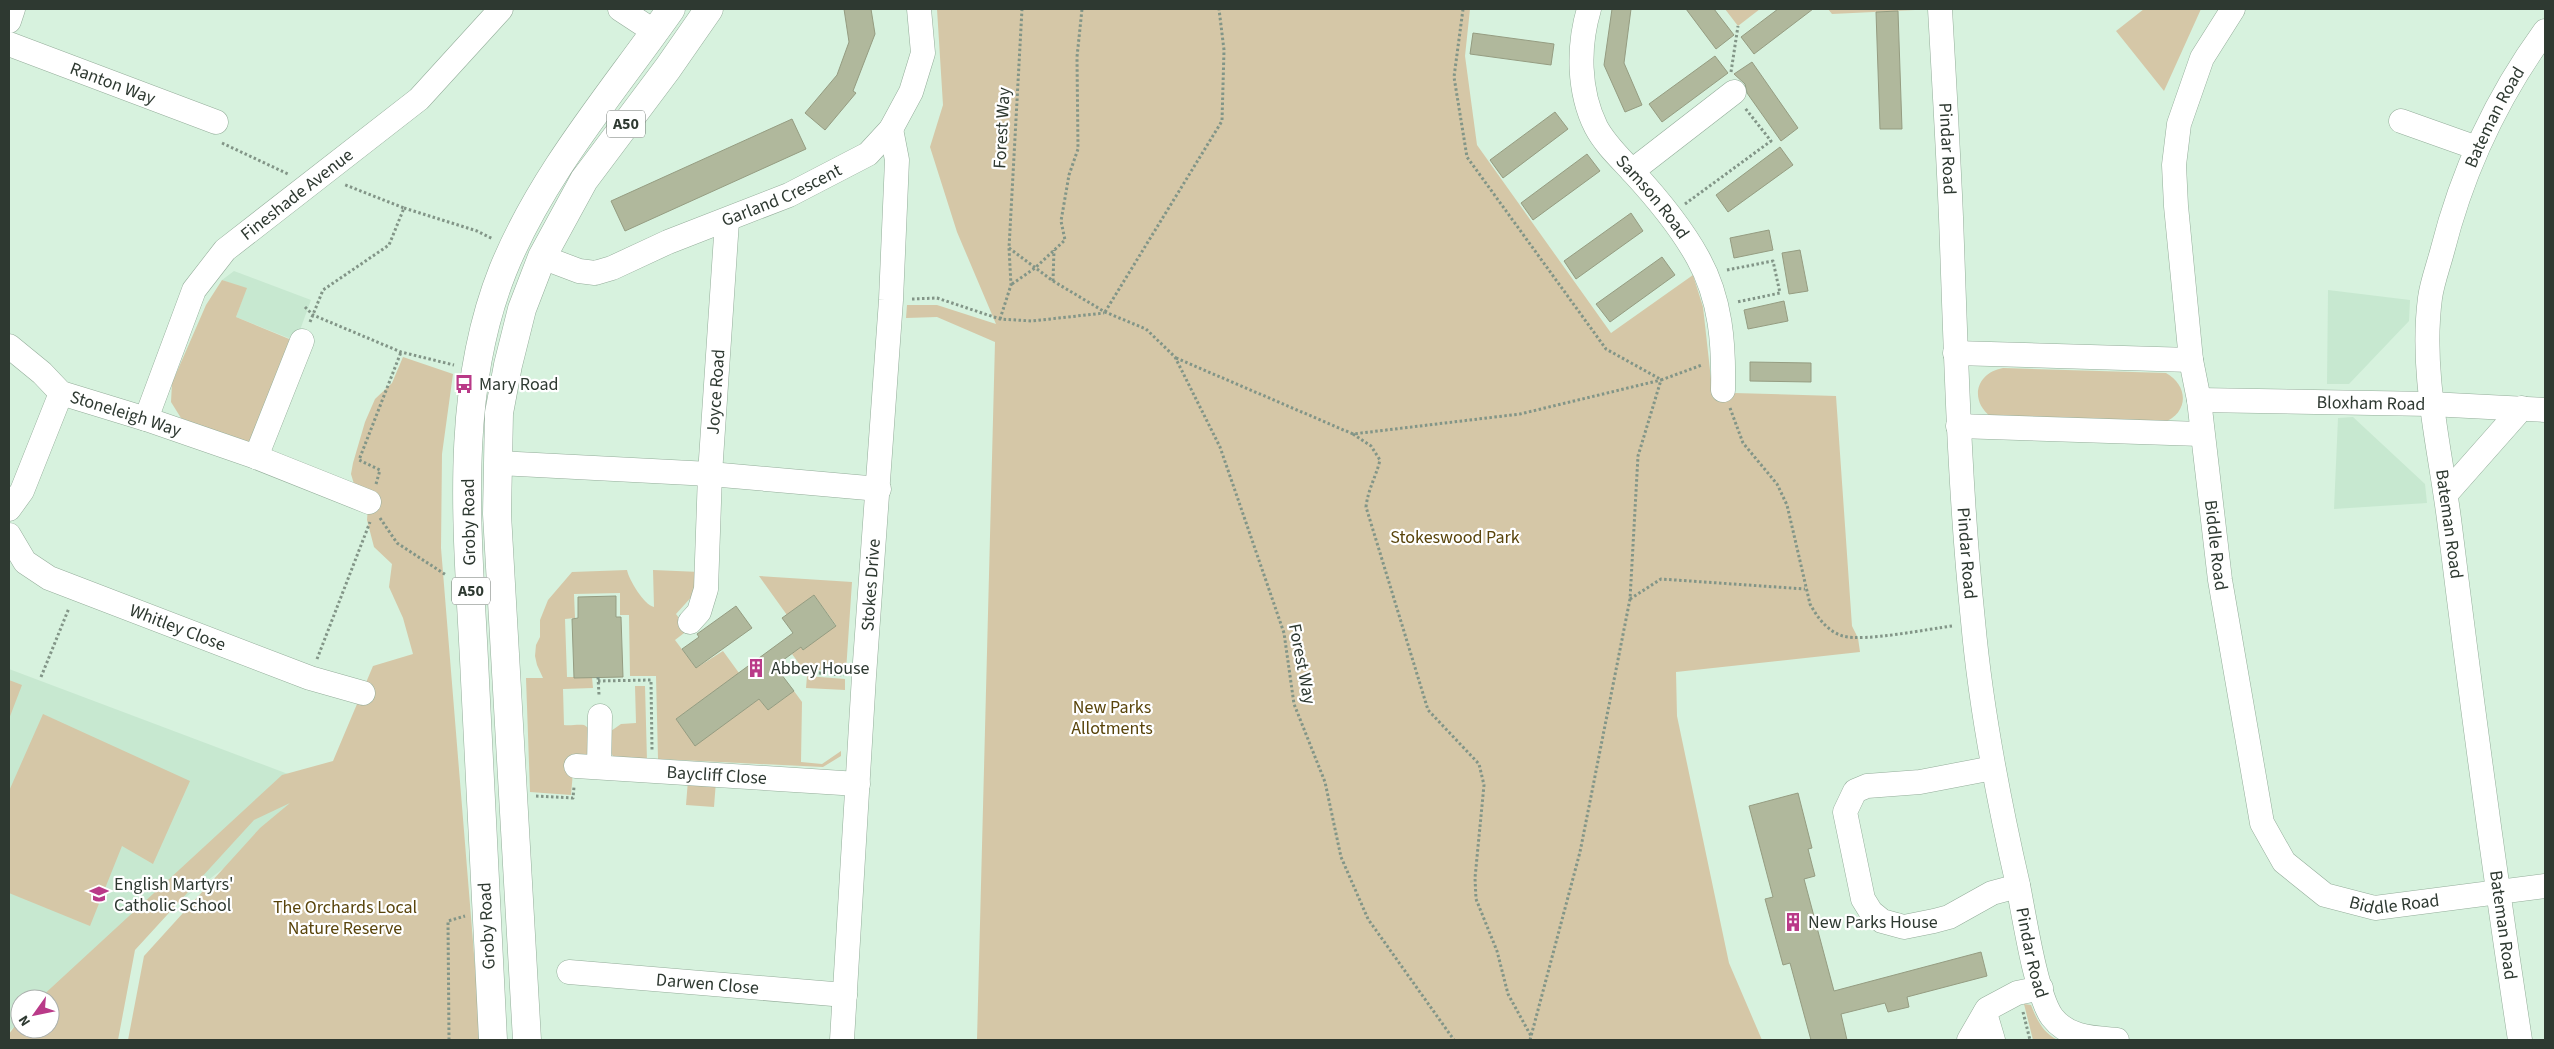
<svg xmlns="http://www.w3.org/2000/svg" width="2554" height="1049" font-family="'Source Sans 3',sans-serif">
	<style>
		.built { fill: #c7e8d0 }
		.green { fill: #d5c7a7 }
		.building { fill: #b0b89c; stroke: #959c81 }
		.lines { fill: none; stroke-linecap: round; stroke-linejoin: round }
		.minor-casing { stroke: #94ad9a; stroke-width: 25 }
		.major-casing { stroke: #94ad9a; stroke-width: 29 }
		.path { stroke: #829587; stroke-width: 3; stroke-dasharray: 2.5 2.5; stroke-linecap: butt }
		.minor { stroke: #fff; stroke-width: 24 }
		.major { stroke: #fff; stroke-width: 28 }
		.labels { text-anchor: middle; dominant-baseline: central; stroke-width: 4.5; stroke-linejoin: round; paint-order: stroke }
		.shield { fill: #fff; stroke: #6d746f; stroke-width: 1 }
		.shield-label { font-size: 16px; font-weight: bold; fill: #2e3931 }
		.street-label { font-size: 18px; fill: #2e3931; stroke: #fff }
		.poi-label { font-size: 18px; fill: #2e3931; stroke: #fff; text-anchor: start }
		.park-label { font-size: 18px; fill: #59440b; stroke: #fff }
	</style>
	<rect width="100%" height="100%" fill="#d7f2de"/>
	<path class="built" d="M234,271l77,29 -15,41 -60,-24 10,-28 -24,-9z
		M2328,290l82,10 -1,21 -60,63h-22z
		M2353,417l72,67 2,19 -93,6 4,-91z
		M9,669l319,120 -278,211 -30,-1v24l-11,8z"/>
	<path class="green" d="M937,9h533l-5,47 12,89 134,188 82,-58 10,32 9,81 22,5 102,3 16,230 6,12 2,14 -184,20 1,44 52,247 33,77h-785l18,-698 -58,-25 -31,1 1,-13h30l59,19 -39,-92 -27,-85 13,-42z
		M1725,9h35l-22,17z
		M1828,9h87v1l-83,4z
		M2144,9h57l-37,82 -48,-60z
		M222,280l25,8 -11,29 58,24 -45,104 -68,-27 -10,-16 1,-19 34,-78z
		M403,357l50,17 -11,80 -1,94 40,492h-353l16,-84 116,-128 30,-25 -36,17 -119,130 -17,90h-109v-6l11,-15v10h30v-30h-11l243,-224 51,-14 40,-95 40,-12 -10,-36 -14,-31 3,-23 -18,-17 -7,-27 2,-26 -15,-10 -3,-10 2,-11 12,-41 10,-23 17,-16z
		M2003,368l163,5c23,13 23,40 -3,50l-172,-6c-22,-17 -15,-44 12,-49z
		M627,570c2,10 17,35 27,37l-1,-37 47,2 -5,21 -19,21 12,16 -13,10 21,28 27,-17 16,22 -63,46 19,26 64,-46 9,11 26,-19 8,11 -1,60 21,2 19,-13v5l-18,11 -165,-8 -2,-83h-26l-1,-61h-9v-22l-46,1 1,24 -10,1 2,58h25l1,11 -30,1 1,36c6,1 14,-1 20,0 10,4 9,27 1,32 -2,2 -8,2 -11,3l-3,35 -41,-3 -4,-114h17l-6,-13 -2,-9 1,-11 4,-8v-17l8,-20 24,-28z
		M759,576l93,6 -6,89 -43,-2 -11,-15 9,-7 2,3 33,-25 -22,-30 -27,20z
		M807,676l38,3v11l-39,-2z
		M9,680l13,5 -13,34z
		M635,686h10l2,75 -32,-2 -4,-6v-22l10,-7 15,-1z
		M43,714l147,67 -37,83 -31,-18 -32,80 -81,-33v-102z
		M688,780l28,1 -2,26 -28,-2z
		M2024,1004l7,1c6,15 12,28 27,35h-25z"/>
	<path class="building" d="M844,9h27l4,25 -22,57 3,2 -31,37 -20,-17 32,-38 12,-33z
		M1612,9h19l-7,54 18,42 -17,7 -21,-47z
		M1686,9h28l20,26 -18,14z
		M1778,9h35l-59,45 -13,-17z
		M1898,11l4,118h-22l-4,-117z
		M1473,33l81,11 -3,21 -81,-11z
		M1715,56l13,17 -66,49 -13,-18z
		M1752,62l46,66 -17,13 -34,-48 -2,-9 -11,-10z
		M1555,112l13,17 -65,49 -13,-18z
		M792,119l14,30 -181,82 -14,-30z
		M1780,147l13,18 -65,47 -12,-17z
		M1587,154l13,17 -67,49 -12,-17z
		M1631,213l12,18 -67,48 -12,-18z
		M1769,230l4,20 -39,8 -4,-20z
		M1800,250l8,41 -19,3 -7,-41z
		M1662,257l13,18 -65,47 -14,-18z
		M1784,301l4,20 -40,8 -4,-19z
		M1750,362l61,1v19l-61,-1z
		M814,595l22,31 -33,24 -2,-3 -26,19 19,25 -26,19 -9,-11 -64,47 -19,-27 117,-86 -11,-15z
		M616,596v21h5l2,60 -49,1 -2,-59 6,-1v-21z
		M736,606l16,22 -56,40 -14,-19 17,-12 -2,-3z
		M1798,793l14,55 -4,1 7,27 -11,3 30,112 147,-39 6,24 -80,21 2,10 -21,5 -3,-9 -44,11 6,26h-36l-21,-77 -7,2 -18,-66 8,-2 -24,-91z"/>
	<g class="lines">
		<g class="minor-casing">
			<g id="minor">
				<path d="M620,9l35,23"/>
				<path id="s1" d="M1589,9c-11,37 -11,82 7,118 9,17 23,30 36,44 24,26 49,56 66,87 23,41 26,86 25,132"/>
				<path id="s2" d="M1940,9c4,69 8,138 11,208 5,135 8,269 22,404 8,89 25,177 45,264 6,30 18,110 34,132 16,21 41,21 65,23"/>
				<path id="s3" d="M2233,9l-31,49 -23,66 -5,41 2,41 15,154 8,40 21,180 42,243 22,39 41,33 50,13 170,-22"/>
				<path d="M9,21l4,-12"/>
				<path id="s4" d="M9,44l207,78"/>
				<path d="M2401,121l76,27"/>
				<path d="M1632,171l102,-79"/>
				<path id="s5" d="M542,257l37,14 16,2 17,-5 56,-26 121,-47 79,-41 23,-25 20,-37 12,-39 -4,-44"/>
				<path id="s6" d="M9,346l33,27 19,20 85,26 110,38 113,45"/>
				<path d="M1955,353l236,7"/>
				<path id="s7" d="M2199,400l231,4 115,6"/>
				<path id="s8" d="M146,419l48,-129 31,-40 194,-151 82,-90"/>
				<path d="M1958,426l243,8"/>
				<path d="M256,457l46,-116"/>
				<path d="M497,463l213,11 169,15"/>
				<path d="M2446,494l76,-86"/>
				<path d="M9,509l13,-18 39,-98"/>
				<path id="s9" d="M9,535l16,27 24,16 261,100 53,15"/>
				<path id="s10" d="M690,622l9,-10 7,-23 4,-115 17,-253"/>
				<path id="s11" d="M576,766l282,18"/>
				<path d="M599,767l1,-51"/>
				<path d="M1993,768l-73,14 -53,4 -12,5 -10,21 18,87 8,13 11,9 22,6 30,-6 15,-4 43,-24 26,-7"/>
				<path id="s12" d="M569,972l276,23"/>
				<path d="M1985,1013l8,27"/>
				<path id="s13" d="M842,1040l22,-364 27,-376 6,-140 -6,-31"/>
				<path d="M1969,1040l18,-31 30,-16 24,-5"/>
				<path id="s14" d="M2520,1040c-26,-171 -49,-342 -70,-513 -9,-76 -30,-152 -20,-229 2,-15 8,-31 12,-46 20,-80 55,-155 103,-221"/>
			</g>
		</g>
		<g class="major-casing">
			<path id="major" d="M493,1040c-6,-120 -12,-240 -18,-360 -6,-136 -24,-280 28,-410 39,-96 109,-177 168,-261
				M527,1040l-30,-526 2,-101 9,-48 14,-56 20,-52 42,-77 84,-112 41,-59"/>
		</g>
		<path class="path" d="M1463,9l-9,68 13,80 139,192 54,30
			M1731,72l7,-46
			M222,143l66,31
			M1685,204l86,-63 -26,-33
			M404,208l73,23 16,8
			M1009,248l44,33 52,31 41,17 29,28 45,90 64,186 10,71 31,78 16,75 27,62 86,121
			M1727,270l46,-9 7,32 -43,9
			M1053,281l1,-31
			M1012,284l23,-16 30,-28 -4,-19 8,-46 9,-26 -1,-92 5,-48
			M912,299l25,-1 63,21 32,2 72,-8
			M305,307l8,8 88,37 53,13
			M1105,312l117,-191 2,-71 -5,-41
			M1000,319l11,-34 -2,-37 13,-239
			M310,322l13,-32 66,-45 15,-37 -61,-24
			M1176,358l177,76 167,-20 141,-34
			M1730,408l13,35 34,41 10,21 23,99c7,13 18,28 33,32 21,6 85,-7 109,-10
			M1353,434l18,12 9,14c-4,17 -12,29 -14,47l62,203 51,54 5,21 -9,93 1,21 21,52 11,43 23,42
			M376,484l4,-14 -21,-10 42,-108
			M380,518l17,25 49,32
			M1630,599l31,-20 144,10
			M317,659l53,-137
			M779,670l65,5
			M41,677l28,-69
			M598,677l1,18
			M598,681l53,-1 1,70
			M536,796l37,2 1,-11
			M2023,1012l7,28
			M449,1040l-1,-119 17,-5
			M1530,1040l50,-188 50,-253 8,-143 23,-76 41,-15"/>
		<use href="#minor" class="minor"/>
		<use href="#major" class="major"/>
	</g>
	<defs>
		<g id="bus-bare" transform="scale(1.5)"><path d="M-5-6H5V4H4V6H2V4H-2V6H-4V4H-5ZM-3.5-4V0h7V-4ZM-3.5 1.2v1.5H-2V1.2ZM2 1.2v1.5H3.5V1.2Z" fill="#b93a88" stroke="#fff" stroke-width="2.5" paint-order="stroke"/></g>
		<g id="building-bare" transform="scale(1.5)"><path d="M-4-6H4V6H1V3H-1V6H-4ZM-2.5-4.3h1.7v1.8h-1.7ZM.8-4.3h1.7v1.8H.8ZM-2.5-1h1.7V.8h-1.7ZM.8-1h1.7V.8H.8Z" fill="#b93a88" stroke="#fff" stroke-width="2.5" paint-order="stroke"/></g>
		<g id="school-bare" transform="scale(1.5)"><path d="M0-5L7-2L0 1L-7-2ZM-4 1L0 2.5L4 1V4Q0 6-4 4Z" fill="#b93a88" stroke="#fff" stroke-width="2.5" paint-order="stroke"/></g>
	</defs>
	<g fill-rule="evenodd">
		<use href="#bus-bare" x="464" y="384"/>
		<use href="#building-bare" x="756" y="668"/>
		<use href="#school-bare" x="99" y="894"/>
		<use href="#building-bare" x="1793" y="922"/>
	</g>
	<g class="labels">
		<g class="shield">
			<rect x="607" y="110.5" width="38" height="27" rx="4"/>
			<rect x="452" y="577.5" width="38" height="27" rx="4"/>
		</g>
		<g class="shield-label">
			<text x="626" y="124">A50</text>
			<text x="471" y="591">A50</text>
		</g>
		<g class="street-label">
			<text stroke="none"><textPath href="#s4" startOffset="111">Ranton Way</textPath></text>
			<text stroke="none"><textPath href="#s14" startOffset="941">Bateman Road</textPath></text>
			<text transform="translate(1002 128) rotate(-87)">Forest Way</text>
			<text stroke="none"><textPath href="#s2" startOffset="140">Pindar Road</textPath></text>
			<text stroke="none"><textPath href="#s8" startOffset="279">Fineshade Avenue</textPath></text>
			<text stroke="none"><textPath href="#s5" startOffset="258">Garland Crescent</textPath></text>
			<text stroke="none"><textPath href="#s1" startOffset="211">Samson Road</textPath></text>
			<text stroke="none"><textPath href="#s10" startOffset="235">Joyce Road</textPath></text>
			<text stroke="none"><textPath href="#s7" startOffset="172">Bloxham Road</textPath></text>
			<text stroke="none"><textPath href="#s6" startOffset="138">Stoneleigh Way</textPath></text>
			<text transform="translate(469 522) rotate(-91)">Groby Road</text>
			<text transform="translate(2449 524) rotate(82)">Bateman Road</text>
			<text stroke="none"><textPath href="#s3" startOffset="552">Biddle Road</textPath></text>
			<text stroke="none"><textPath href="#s2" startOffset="545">Pindar Road</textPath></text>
			<text stroke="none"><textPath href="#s13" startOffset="456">Stokes Drive</textPath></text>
			<text stroke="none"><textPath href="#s9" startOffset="198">Whitley Close</textPath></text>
			<text transform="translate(1302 664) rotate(79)">Forest Way</text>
			<text stroke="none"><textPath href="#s11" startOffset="141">Baycliff Close</textPath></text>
			<text stroke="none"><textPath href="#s3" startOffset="1002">Biddle Road</textPath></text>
			<text transform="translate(2503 925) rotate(82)">Bateman Road</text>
			<text transform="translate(487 926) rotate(-93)">Groby Road</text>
			<text stroke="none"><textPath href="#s2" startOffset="950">Pindar Road</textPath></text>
			<text stroke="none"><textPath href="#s12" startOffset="139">Darwen Close</textPath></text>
		</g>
		<g class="poi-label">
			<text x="479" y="384">Mary Road</text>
			<text x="771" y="668">Abbey House</text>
			<text x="114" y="884">English Martyrs'<tspan x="114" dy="21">Catholic School</tspan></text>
			<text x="1808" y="922">New Parks House</text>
		</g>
		<g class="park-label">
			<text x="1455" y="537">Stokeswood Park</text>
			<text x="1112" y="707">New Parks<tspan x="1112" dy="21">Allotments</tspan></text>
			<text x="345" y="907">The Orchards Local<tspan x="345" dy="21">Nature Reserve</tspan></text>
		</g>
	</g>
	<rect width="2554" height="1049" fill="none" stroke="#2e3931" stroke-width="20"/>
	<g transform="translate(35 1014) rotate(237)"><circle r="24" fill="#ffffff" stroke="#abb0ad"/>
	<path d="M0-4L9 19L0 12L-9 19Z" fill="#b93a88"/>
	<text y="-8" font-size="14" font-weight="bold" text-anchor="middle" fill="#2e3931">N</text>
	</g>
</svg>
